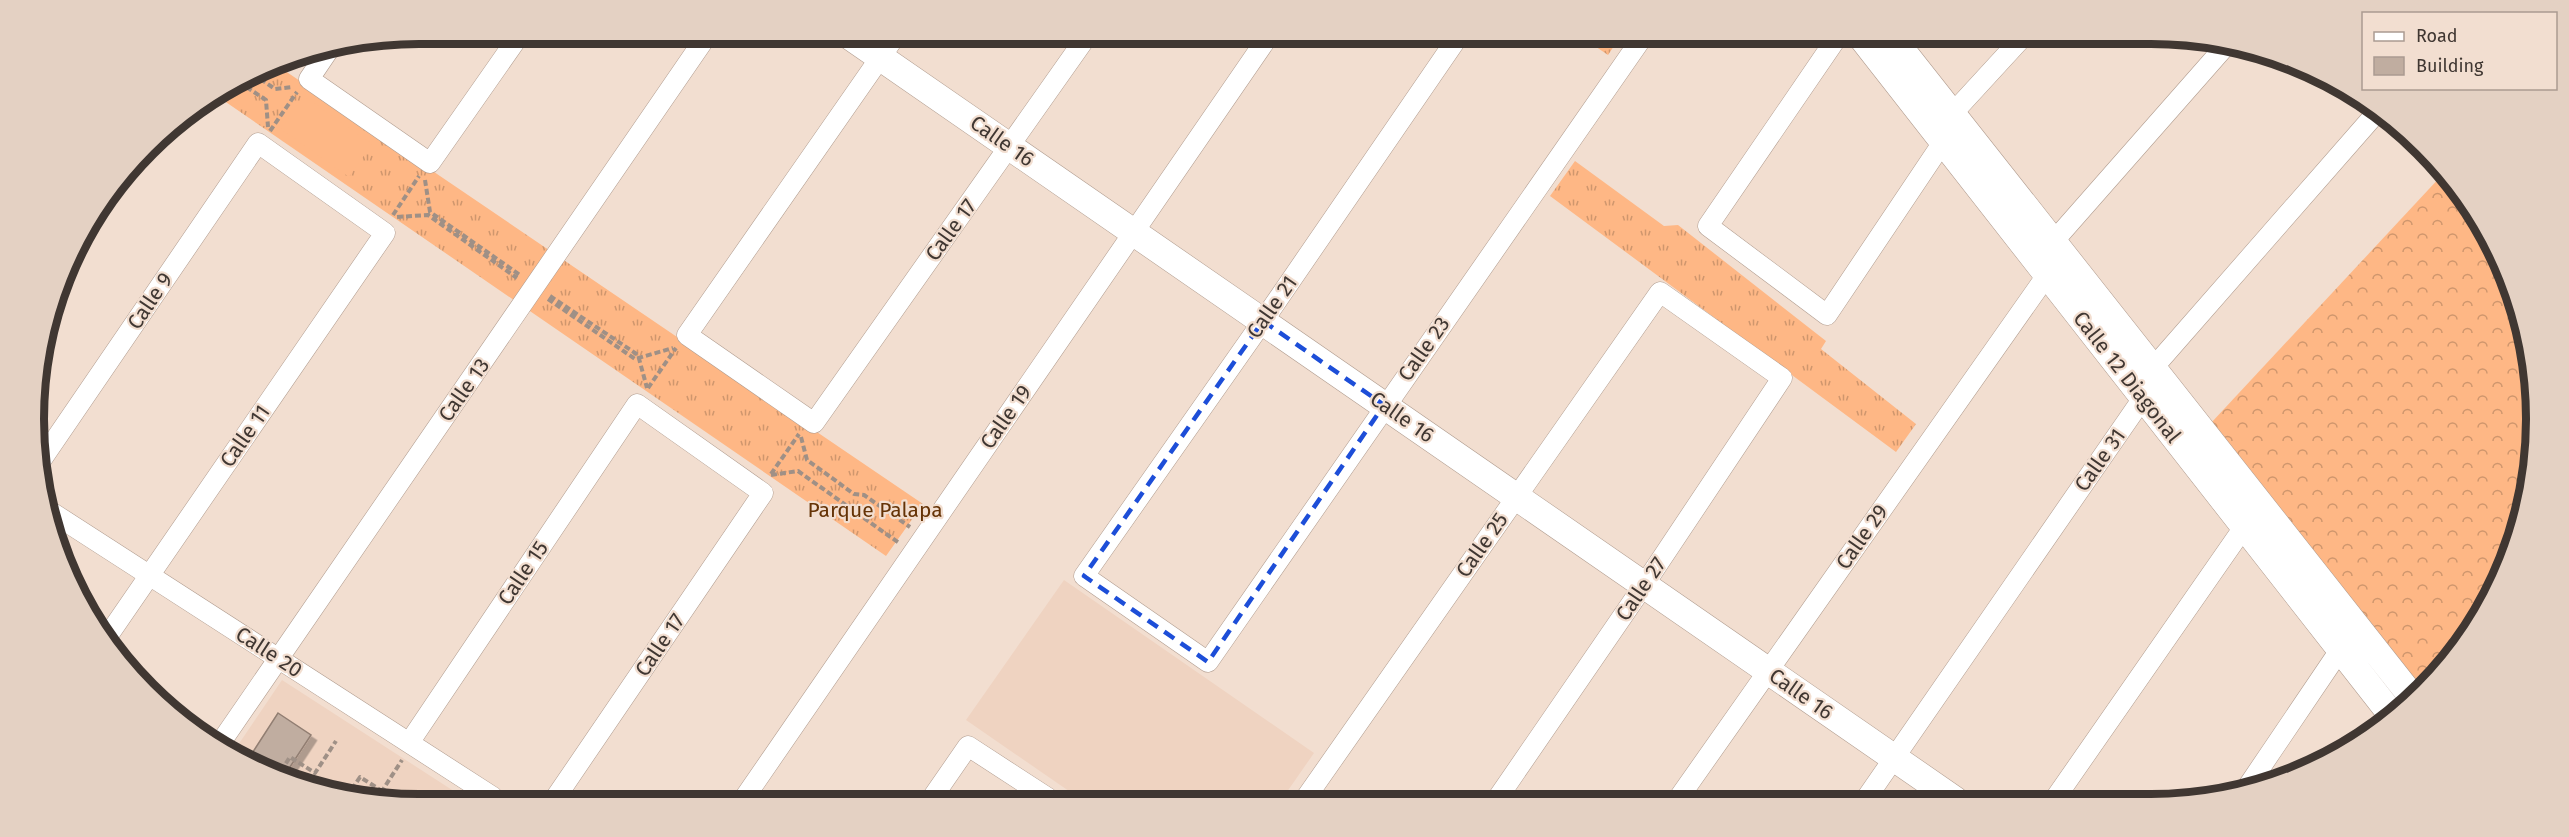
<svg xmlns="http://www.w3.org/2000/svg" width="2569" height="837" font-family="'Fira Sans',sans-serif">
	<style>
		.built { fill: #efd3c1 }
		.grass { fill: url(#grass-tufts) }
		.forest { fill: url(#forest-crowns) }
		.pitch { fill: #feb785 }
		.building { fill: #c0ada0; stroke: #917e72; stroke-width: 1.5; filter: url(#shadow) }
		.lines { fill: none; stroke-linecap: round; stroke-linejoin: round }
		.street-casing { stroke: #b09c8f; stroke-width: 21 }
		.secondary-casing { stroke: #b09c8f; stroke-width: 28 }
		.path { stroke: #9f9086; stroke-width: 4; stroke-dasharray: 6 3; stroke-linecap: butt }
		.street { stroke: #fff; stroke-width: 20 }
		.secondary { stroke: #fff; stroke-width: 27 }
		.marked { fill: none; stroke: #1d4ed8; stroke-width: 4.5; stroke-dasharray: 12 8; stroke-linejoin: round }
		.labels { text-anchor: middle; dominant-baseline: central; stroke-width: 4.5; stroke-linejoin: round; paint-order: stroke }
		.street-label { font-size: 21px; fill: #403732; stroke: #f2ded0 }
		.park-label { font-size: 21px; fill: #653306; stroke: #f2ded0 }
		.rim { fill: none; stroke: #403732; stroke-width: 8 }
	</style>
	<defs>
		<pattern id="grass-tufts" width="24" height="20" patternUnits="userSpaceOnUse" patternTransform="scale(1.5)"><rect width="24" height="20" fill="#feb785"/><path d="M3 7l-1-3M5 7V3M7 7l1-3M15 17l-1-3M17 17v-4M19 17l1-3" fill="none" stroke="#cf966d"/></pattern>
		<pattern id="forest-crowns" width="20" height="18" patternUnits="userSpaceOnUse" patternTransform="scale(1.5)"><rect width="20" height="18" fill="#feb785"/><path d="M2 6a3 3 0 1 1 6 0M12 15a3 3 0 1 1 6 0" fill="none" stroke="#cf966d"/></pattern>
		<filter id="shadow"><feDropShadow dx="5.5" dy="5.5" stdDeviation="0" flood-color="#0004"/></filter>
	</defs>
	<rect width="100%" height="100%" fill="#f2ded0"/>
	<path class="built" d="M1064,580l250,173 -32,46 -203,-1 -113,-78z
		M282,680l181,117h-120l-109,-46z"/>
	<path class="grass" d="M1583,38h33l2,2 -10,15z
		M272,62l651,442 -37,52 -669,-460z
		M1575,161l89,65 14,-1 148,116 -5,8 95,75 -20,28 -346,-256z"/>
	<path class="forest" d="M2442,175l29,30 58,139v150l-44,117 -62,80 -212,-268z"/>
	<path class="pitch" d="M304,96l68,48 -23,33 -68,-48z"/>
	<path class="building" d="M278,713l33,22 -25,38 -37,-15z"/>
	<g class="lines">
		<g class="street-casing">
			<path id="street" d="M896,35l-209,300 127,88 273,-387
				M1458,37l-195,284 -179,255 124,86 434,-624
				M1836,39l-128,187 119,89 116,-173
				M328,51l-19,28 121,84 91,-130
				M1952,114l68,-74
				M2053,242l176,-200
				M42,459l216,-316 127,90 -280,407
				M45,508l448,289
				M409,743l228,-339 126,89 -207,304
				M219,745l489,-711
				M2248,786l92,-136
				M745,797l523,-760
				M932,798l36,-52 80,52
				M1305,799l355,-507 122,86 -138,207 -147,214
				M1678,799l369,-524
				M1865,800l278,-402 10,-30 225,-257
				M2054,800l190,-273"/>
		</g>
		<g class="secondary-casing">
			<path id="secondary" d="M848,35l1107,765
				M1863,39l528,675
				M1893,39l520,659"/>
		</g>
		<path class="path" d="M253,74l22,15 18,-2
			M239,82l27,18 2,27
			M270,131l27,-39
			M425,180l5,32 90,63
			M393,215l26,-39
			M397,217l31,-2 89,63
			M550,296l88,59 9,33
			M548,299l87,60 38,-11
			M648,388l28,-40
			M801,437l6,23 47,34 10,1 46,32
			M771,474l28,-40
			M771,475l27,-4 101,72
			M281,771l9,-14 25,16 21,-32
			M347,797l13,-20 22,14
			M391,797l-9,-6 20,-31"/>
		<use href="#street" class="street"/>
		<use href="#secondary" class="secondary"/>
	</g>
	<path class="marked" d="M1263,321l121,84 -176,257 -124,-86z"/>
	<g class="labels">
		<g class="street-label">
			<text transform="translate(1002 141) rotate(35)">Calle 16</text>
			<text transform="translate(951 230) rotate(-54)">Calle 17</text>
			<text transform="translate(150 301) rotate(-56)">Calle 9</text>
			<text transform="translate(1272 307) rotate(-55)">Calle 21</text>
			<text transform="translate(1424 349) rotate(-55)">Calle 23</text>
			<text transform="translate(2127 377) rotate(52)">Calle 12 Diagonal</text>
			<text transform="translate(464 390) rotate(-55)">Calle 13</text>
			<text transform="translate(1006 417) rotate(-55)">Calle 19</text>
			<text transform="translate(1402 417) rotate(35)">Calle 16</text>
			<text transform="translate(245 436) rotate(-55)">Calle 11</text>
			<text transform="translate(2100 460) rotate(-55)">Calle 31</text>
			<text transform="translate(1862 537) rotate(-55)">Calle 29</text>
			<text transform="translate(1482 545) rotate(-55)">Calle 25</text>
			<text transform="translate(523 573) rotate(-56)">Calle 15</text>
			<text transform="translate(1641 589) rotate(-56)">Calle 27</text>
			<text transform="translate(660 645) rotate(-56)">Calle 17</text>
			<text transform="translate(269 652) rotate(33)">Calle 20</text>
			<text transform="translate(1801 694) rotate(35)">Calle 16</text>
		</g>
		<g class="park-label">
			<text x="875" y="510">Parque Palapa</text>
		</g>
	</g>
	<path d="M0 0H2569V837H0ZM419 44H2151A375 375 0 0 1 2526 419V419A375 375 0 0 1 2151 794H419A375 375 0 0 1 44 419V419A375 375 0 0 1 419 44Z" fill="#e4d1c3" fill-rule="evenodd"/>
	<path class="rim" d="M419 44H2151A375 375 0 0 1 2526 419V419A375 375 0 0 1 2151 794H419A375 375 0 0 1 44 419V419A375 375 0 0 1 419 44Z"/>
	<rect x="2362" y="12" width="195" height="78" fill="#f2ded0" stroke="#ab9b91" stroke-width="1.5"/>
	<rect x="2374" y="32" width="30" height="9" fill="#ffffff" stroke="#ab9b91" stroke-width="1.5"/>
	<text x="2416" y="42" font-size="18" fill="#403732">Road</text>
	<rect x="2374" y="57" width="30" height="18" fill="#c0ada0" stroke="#ab9b91" stroke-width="1.5"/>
	<text x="2416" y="72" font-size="18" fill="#403732">Building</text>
</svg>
